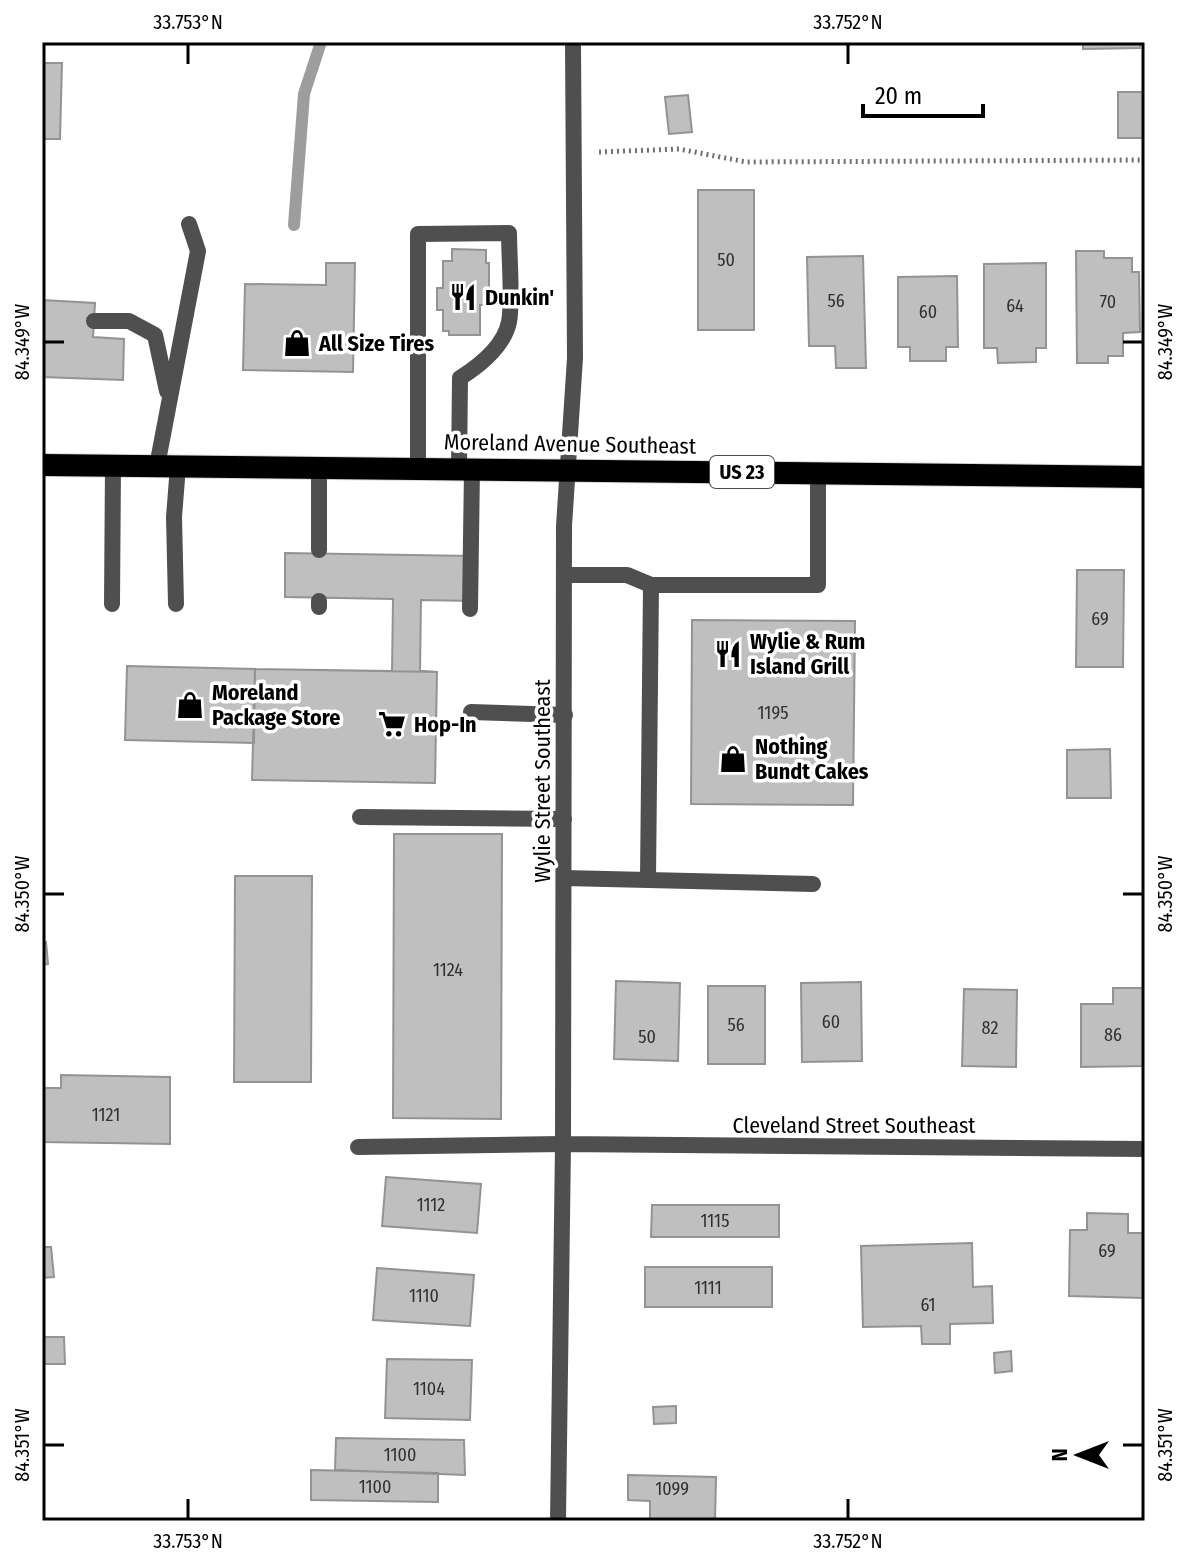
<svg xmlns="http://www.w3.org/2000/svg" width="1187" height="1563" font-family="'Fira Sans Condensed',sans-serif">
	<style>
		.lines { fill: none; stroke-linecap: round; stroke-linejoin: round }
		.stream { stroke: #9d9d9d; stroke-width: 12 }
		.building { fill: #bfbfbf; stroke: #939393; stroke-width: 2 }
		.trunk-casing { stroke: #dbdbdb; stroke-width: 24 }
		.path { stroke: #717171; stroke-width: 5; stroke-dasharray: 2 4; stroke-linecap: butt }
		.service { stroke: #4f4f4f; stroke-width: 16 }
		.minor { stroke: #4f4f4f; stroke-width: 16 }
		.trunk { stroke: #000; stroke-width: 22 }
		.ticks { fill: none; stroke: #000; stroke-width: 3 }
		.labels { text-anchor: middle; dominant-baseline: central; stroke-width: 7; stroke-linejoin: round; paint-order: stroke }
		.number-label { font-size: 18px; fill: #303030 }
		.shield { fill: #fff; stroke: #4c4c4c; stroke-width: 2 }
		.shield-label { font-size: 20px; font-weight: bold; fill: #000 }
		.poi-label { font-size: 22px; font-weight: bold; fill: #000; stroke: #fff; text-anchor: start }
		.street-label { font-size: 22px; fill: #000; stroke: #fff }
		.neatline { fill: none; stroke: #000; stroke-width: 3 }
		.ticks-label { font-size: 20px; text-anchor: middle; fill: #000 }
	</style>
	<rect width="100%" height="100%" fill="#fff"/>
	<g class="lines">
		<path class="stream" d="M294,225l10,-131 17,-52"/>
	</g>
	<path class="building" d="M1083,42h57v6l-57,1z
		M42,63h20l-2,76h-18z
		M1118,92h27v46h-27z
		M688,95l4,37 -23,2 -4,-37z
		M698,190h56v140h-56z
		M452,249l34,1v13h3v42h-9v30h-31v-4h-6v-21h-6v-22h6v-27h9z
		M1076,251h28v7h28v14h7l1,60 -17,1v23h-15v7h-31z
		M863,256l3,112h-30l-1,-22h-26l-2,-89z
		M326,263h29l-2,109 -110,-2 2,-86 81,1z
		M1046,263v85h-10v14l-38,1 -1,-15h-13v-84z
		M957,276l1,71h-12v14h-36v-14h-12v-70z
		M42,300l53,3 -2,34 31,2 -1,41 -81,-3z
		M285,553l188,3 -1,45 -51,-1 -1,71 17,1 -2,111 -183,-3 3,-111 137,2 1,-72 -108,-2z
		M1077,570h47l-1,97h-47z
		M692,620l163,1 -2,184 -162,-1z
		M127,666l128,3 -1,74 -129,-3z
		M255,669l182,3 -2,111 -183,-3z
		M1110,749l1,49h-44v-48z
		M394,834h108l-1,285 -108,-1z
		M235,876h77l-1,206h-77z
		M42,942h4l2,22 -6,1z
		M616,981l64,2 -2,78 -64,-2z
		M861,982l1,79 -60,1 -1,-79z
		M708,986h57v78h-57z
		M1113,988h32v78l-64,1v-63h32z
		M964,989l53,1 -1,77 -54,-1z
		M61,1075l109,2v67l-128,-2v-54h19z
		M386,1177l95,7 -4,49 -95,-7z
		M652,1205h127v32h-128z
		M1087,1213l41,1v19h17l-1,65 -75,-2 1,-66h17z
		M972,1243l1,44 19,-1 1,37 -43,1v20h-28l-1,-18 -58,1 -2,-81z
		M42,1247h9l3,30 -12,1z
		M645,1267h127v40h-127z
		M377,1268l97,7 -4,51 -97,-6z
		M42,1337h22l1,27h-23z
		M1011,1351l1,20 -17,2 -1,-20z
		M387,1359l85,1 -2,60 -85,-2z
		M676,1406v17l-22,1 -1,-17z
		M336,1438l128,2 1,35 -130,-5z
		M311,1470l127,3v29l-127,-2z
		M628,1475l88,2 -1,44h-65v-20l-22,-1z"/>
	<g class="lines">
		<g class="trunk-casing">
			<path id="trunk" d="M42,465l1103,12"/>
		</g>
		<path class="path" d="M599,152l80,-3 67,13 399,-2"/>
		<path class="service" d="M94,321h35l26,14 12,56
			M157,466l41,-215 -9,-27
			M319,468v82
			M418,469v-235l91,-1c0,24 4,68 0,89 -5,24 -30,44 -49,56l-1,91
			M564,575h63l24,10h167v-112
			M319,601v6
			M112,604l1,-139
			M176,604l-2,-87 4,-51
			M470,609l2,-140
			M471,712l94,3
			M360,817l204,2
			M564,878l249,6
			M648,879l3,-294
			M358,1147l205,-3"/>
		<path class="minor" d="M563,1144l582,5
			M558,1521l5,-377 1,-618 11,-168 -2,-316"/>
		<use href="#trunk" class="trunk"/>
	</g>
	<path class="ticks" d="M188,44v20M848,44v20M44,342h20M1123,342h20M44,894h20M1123,894h20M44,1445h20M1123,1445h20M188,1499v20M848,1499v20"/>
	<defs>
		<g id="restaurant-bare" transform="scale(2.16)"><path d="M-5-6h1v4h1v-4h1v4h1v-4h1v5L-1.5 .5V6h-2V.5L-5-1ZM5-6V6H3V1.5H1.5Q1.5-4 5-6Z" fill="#000" stroke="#fff" stroke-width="2.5" paint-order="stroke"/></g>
		<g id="shop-bare" transform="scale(2.16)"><path d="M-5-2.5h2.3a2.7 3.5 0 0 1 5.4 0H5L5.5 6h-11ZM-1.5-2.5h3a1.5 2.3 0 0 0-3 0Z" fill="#000" stroke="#fff" stroke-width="2.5" paint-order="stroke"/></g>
		<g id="supermarket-bare" transform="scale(2.16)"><path d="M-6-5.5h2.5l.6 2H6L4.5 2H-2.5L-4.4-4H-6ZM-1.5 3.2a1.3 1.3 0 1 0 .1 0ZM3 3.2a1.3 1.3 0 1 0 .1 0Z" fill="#000" stroke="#fff" stroke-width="2.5" paint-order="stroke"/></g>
	</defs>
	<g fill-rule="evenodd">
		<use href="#restaurant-bare" x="463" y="297"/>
		<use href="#shop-bare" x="297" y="343"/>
		<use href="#restaurant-bare" x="728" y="654"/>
		<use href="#shop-bare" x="190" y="705"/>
		<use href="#supermarket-bare" x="392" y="724"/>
		<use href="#shop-bare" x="733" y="759"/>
	</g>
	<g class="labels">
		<g class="number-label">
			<text x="726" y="260">50</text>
			<text x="836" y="301">56</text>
			<text x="1108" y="302">70</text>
			<text x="1015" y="306">64</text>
			<text x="928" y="312">60</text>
			<text x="1100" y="619">69</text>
			<text x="773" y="713">1195</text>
			<text x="448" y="970">1124</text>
			<text x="831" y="1022">60</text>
			<text x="736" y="1025">56</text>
			<text x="990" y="1028">82</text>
			<text x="1113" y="1035">86</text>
			<text x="647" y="1037">50</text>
			<text x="106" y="1115">1121</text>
			<text x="431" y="1205">1112</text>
			<text x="715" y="1221">1115</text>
			<text x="1107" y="1251">69</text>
			<text x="708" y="1288">1111</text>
			<text x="424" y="1296">1110</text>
			<text x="928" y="1305">61</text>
			<text x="429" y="1389">1104</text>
			<text x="400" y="1455">1100</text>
			<text x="375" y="1487">1100</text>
			<text x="672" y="1489">1099</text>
		</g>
		<rect class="shield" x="710" y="456" width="64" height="32" rx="6"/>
		<g class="shield-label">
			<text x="742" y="472">US 23</text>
		</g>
		<g class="poi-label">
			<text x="485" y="297">Dunkin'</text>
			<text x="319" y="343">All Size Tires</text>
			<text x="750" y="641">Wylie &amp; Rum<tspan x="750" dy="25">Island Grill</tspan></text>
			<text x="212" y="692">Moreland<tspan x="212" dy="25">Package Store</tspan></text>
			<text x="414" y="724">Hop-In</text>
			<text x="755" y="746">Nothing<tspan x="755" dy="25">Bundt Cakes</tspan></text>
		</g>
		<g class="street-label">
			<text transform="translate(570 444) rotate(1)">Moreland Avenue Southeast</text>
			<text transform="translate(542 781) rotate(-90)">Wylie Street Southeast</text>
			<text x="854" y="1125">Cleveland Street Southeast</text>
		</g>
	</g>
	<rect width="1187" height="1563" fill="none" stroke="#ffffff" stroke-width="88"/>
	<g transform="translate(1079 1455) rotate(270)" stroke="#ffffff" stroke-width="6" paint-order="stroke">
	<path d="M0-6L14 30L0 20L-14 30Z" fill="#000000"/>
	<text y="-12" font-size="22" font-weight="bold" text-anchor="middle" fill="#000000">N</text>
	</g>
	<path d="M863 104v12h120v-12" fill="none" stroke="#000000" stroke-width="4"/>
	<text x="875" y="104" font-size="24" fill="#000000" stroke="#ffffff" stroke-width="6" paint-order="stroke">20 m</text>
	<rect x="44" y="44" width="1099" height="1475" class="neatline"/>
	<g class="ticks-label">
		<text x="188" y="29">33.753°N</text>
		<text x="848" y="29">33.752°N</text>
		<text transform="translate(1165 342) rotate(-90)" y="7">84.349°W</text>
		<text transform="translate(22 342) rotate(-90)" y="7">84.349°W</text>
		<text transform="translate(1165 894) rotate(-90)" y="7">84.350°W</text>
		<text transform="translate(22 894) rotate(-90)" y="7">84.350°W</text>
		<text transform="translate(1165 1445) rotate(-90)" y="7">84.351°W</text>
		<text transform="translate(22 1445) rotate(-90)" y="7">84.351°W</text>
		<text x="188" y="1548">33.753°N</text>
		<text x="848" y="1548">33.752°N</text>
	</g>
</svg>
